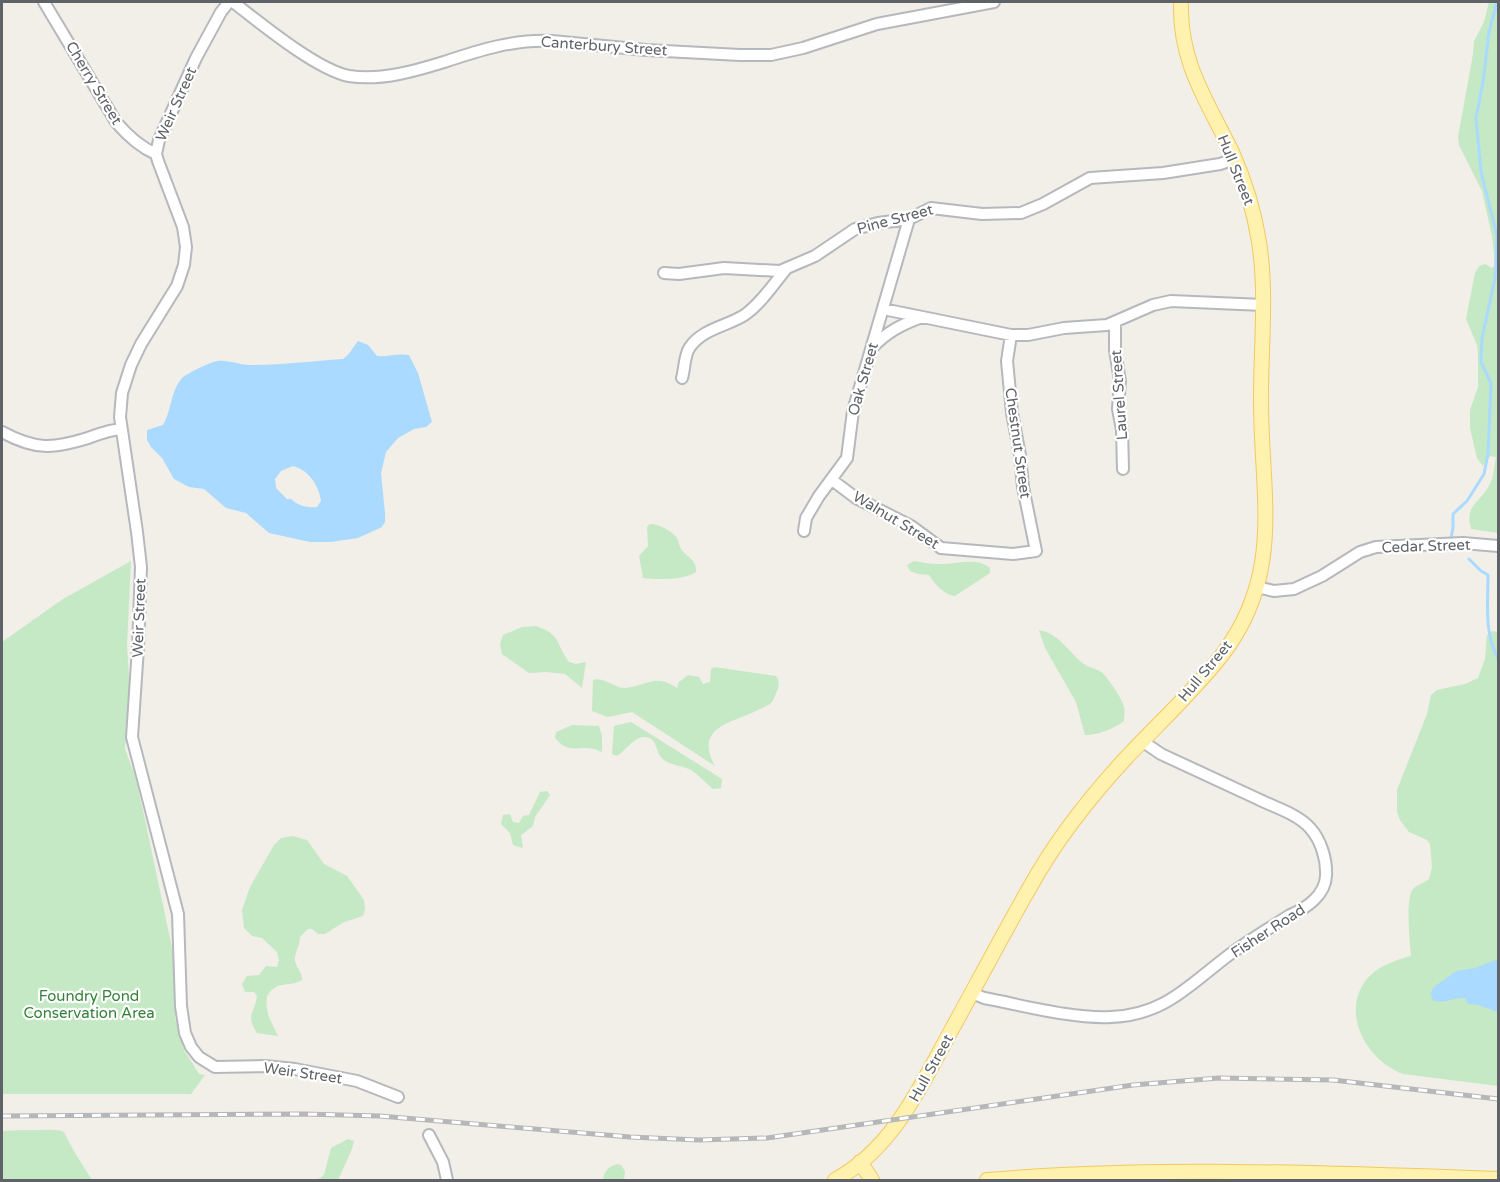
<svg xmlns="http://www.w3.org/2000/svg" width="1500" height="1182" font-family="'Varela Round',sans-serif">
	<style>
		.green { fill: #c5e8c5 }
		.water { fill: #aadaff; fill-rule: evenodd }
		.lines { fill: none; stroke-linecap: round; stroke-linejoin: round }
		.stream { stroke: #aadaff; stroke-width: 3 }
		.minor-casing { stroke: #b5b8bc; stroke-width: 14 }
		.major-casing { stroke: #f2c960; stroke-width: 16 }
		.minor { stroke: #fff; stroke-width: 10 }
		.major { stroke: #fff2af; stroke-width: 14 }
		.rail-casing { stroke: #b6b7b8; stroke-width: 5 }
		.rail { stroke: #fff; stroke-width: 3; stroke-dasharray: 9; stroke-linecap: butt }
		.labels { text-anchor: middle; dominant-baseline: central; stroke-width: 4.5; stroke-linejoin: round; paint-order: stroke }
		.street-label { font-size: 15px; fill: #5f6368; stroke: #fff }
		.park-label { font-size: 15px; fill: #348238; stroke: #fff }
	</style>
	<rect width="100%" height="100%" fill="#f1efe8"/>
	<path class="green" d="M1489,2h9l-1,82 1,23v426l-27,-4c-6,-25 7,-24 18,-43 5,-9 5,-20 7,-29l-6,-1 -7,10 -6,-8 -7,-30v-18l8,-23v-34l-1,-8 -11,-26 9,-46 4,-7 6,-2 7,4 3,-3 -3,-29 -10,-45 -23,-46 -1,-8 15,-83 1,-13 10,-19z
		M650,524c7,-1 25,8 28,16 1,3 1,6 3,9 6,9 16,10 15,23 -11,8 -38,8 -53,6l-4,-22 9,-10 -1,-19z
		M131,561l-4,84 3,48 -5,56 10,27 9,39 31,147v56l9,32 15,24 6,1 -14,19h-189v-452l61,-43z
		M914,561c8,1 16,3 24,3 17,1 38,-8 52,4v5l-35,23c-11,-1 -21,-13 -26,-21l-11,-1 -8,-3 -3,-6z
		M536,626c26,9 19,17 33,36l7,2 10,-2 -4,26 -17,-14 -19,-2 -17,1 -27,-19 -2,-10 3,-9 19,-8z
		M1039,630c21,4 29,22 45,34 5,4 12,4 17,8 6,4 22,28 23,35 1,5 0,10 0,14 -11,8 -26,14 -39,14l-9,-33 -31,-54z
		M1492,631l6,1v454l-95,-12c-35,-13 -63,-59 -37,-94 10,-13 29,-20 45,-24 -1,-13 -6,-58 2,-67 4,-4 11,-6 16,-10l3,-12 -2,-23 -3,-4 -18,-8 -9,-12 -3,-8v-22l30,-76 4,-19 6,-5 28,-6 13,-6 7,-19 2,-24z
		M714,667l62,9c4,6 3,11 0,17 -1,3 -2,6 -4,9 -2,3 -8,5 -12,7 -27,14 -67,17 -45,57l-83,-54 -24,5 -16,-6 1,-31c11,-4 21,8 32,8 24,-2 28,-15 52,0l2,-6 9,-7 11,2 4,7 7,-2 1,-13z
		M631,722l91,57 -1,9 -8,1c-7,-6 -14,-14 -22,-19 -9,-5 -23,-4 -30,-13 -6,-8 -4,-20 -17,-20 -10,0 -19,14 -27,19l-5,-2 2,-28z
		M572,725l27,1 3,10v16c-22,-11 -30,6 -47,-14l1,-6z
		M547,791l3,4 -15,22 -2,9 -12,9 2,13 -10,-3 -3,-12 -9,-9 2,-9 7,-1 3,8 6,1 4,-7 6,-1 11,-23z
		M292,836l15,4 17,24 23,12 17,24 1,9 -2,7 -19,6 -19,12h-7l-6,-5h-4l-8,8c0,9 -6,16 -5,24 2,8 7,11 7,19 -13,8 -24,-1 -35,16 -2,19 4,24 11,40l-21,-3c-12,-18 -2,-21 0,-37l-3,-4h-9l-3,-8 5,-8 12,-1 7,-9 11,1 2,-7 -2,-8 -15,-14 -10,-2 -8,-8 -2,-18 8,-23 24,-42 7,-7z
		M25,1130c11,1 30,-2 39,2 8,17 18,32 28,48h-90v-49z
		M348,1139l6,2 -2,8 -14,31h-21l7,-5 7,-27z
		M617,1164l4,1 4,6 -1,9h-21c1,-9 6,-14 14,-16z"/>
	<path class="water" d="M358,341l10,4 9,11c12,1 20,-3 32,-1l9,18 14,49 -6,5 -12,2 -16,9 -12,14 -5,21 4,40v9l-3,5 -24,11 -27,4h-21l-41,-9 -23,-20 -20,-5 -22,-19 -15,-2 -15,-8 -12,-21 -11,-11 -4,-7v-10l16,-5c9,-15 7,-33 19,-47 4,-4 30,-17 36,-17 11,-1 21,4 32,4 31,0 62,-4 93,-6l5,-4zM293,466c16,4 26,20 28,35l-4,6c-9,1 -19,-1 -26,-8h-4l-11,-11 -1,-9 6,-8z
		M1498,959v53l-20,-7 -10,-1 -3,-6c-11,-1 -22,7 -33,2l-1,-8 3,-5 22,-16 19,-3z"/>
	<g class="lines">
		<path class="stream" d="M1451,538l2,-10v-14l14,-13 17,-27 4,-20 3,-71 -10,-21 1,-24 13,-59 2,-43 -16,-64 -5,-54 7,-36 6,-50 8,-30
			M1469,559l12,12 7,4c0,27 -4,60 10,83"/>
		<g class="minor-casing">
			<path id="minor" d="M44,2l72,120c11,13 24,25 40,32
				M229,2l-8,10 -25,46 -37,82 -3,14 2,7 25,66 3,20 -2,18 -7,21 -36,58 -10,21 -9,28 -2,24 17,115 4,35 -3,81 -6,89 46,177 3,92 4,27 6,14 8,10 16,10 50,-1 30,3 62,12 41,16
				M233,2c27,21 84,68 116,74 32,5 66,-5 95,-14 36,-12 70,-23 108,-21l94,9 94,5h31l32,-7 74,-24 117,-22
				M664,273l15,1 45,-6 56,3 35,-15 40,-27 23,-6 31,-4 22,-11 51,6 39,-1 22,-9 47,-26 73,-5 57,-9 15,-5
				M883,309l128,26h17l36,-7 43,-3 46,-20 18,-4 92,4
				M1115,322v28l5,31 -2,28 4,21 1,39
				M872,348c14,-16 31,-24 50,-31
				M682,378c3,-10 2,-23 8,-31 13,-19 39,-21 56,-33 16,-12 27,-29 40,-45
				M2,432c33,18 51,17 86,6 11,-4 21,-8 33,-9
				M832,480l24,18 55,28 30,22 72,6 23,-3 -13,-64 -3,-32 -8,-42 -5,-52 4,-26
				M804,531l2,-13 13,-22 28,-38 6,-47 56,-192
				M1257,587l17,4 20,-2 28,-13 38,-24 16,-5 87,-4 35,3
				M972,993l12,5c38,7 88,21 127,19 54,-2 78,-32 118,-62 20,-15 41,-27 61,-40 17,-7 35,-20 36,-39 1,-16 -5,-36 -16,-48 -12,-14 -36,-21 -52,-29 -33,-15 -65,-30 -97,-45l-19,-13
				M429,1135l14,27 4,18"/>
		</g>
		<g class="major-casing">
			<path id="major" d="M860,1162l12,18
				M835,1180c59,-32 86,-95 117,-151 26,-47 51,-95 78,-142 26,-47 59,-89 96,-129 32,-34 67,-66 96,-103 64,-84 38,-163 39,-259 0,-51 6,-103 -2,-154 -5,-32 -14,-61 -27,-90 -25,-51 -53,-90 -51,-150
				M987,1180c170,-14 342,-7 511,-1"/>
		</g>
		<use href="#minor" class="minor"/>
		<use href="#major" class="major"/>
		<g class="rail-casing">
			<path id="rail" d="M2,1116l301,-2 77,2 250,21 69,3 68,-2 366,-53 86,-7 114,2 165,19"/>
		</g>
		<use href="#rail" class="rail"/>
	</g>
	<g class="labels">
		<g class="street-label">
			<text transform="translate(604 46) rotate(4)">Canterbury Street</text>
			<text transform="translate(94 83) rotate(59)">Cherry Street</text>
			<text transform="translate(176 104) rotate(-66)">Weir Street</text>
			<text transform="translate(1236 170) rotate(68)">Hull Street</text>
			<text transform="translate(895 219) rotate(-15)">Pine Street</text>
			<text transform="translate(863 379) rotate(-74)">Oak Street</text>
			<text transform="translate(1119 395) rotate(-94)">Laurel Street</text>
			<text transform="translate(1018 443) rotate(82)">Chestnut Street</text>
			<text transform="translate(896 520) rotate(31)">Walnut Street</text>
			<text transform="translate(1426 546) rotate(-2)">Cedar Street</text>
			<text transform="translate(139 618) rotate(-88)">Weir Street</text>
			<text transform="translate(1205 671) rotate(-50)">Hull Street</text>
			<text transform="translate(1268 931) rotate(-33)">Fisher Road</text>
			<text transform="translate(931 1068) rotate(-61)">Hull Street</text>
			<text transform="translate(303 1073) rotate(8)">Weir Street</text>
		</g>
		<g class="park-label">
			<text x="89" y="996">Foundry Pond<tspan x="89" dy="17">Conservation Area</tspan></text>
		</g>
	</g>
	<rect width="1500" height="1182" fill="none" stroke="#5f6368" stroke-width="6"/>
</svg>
